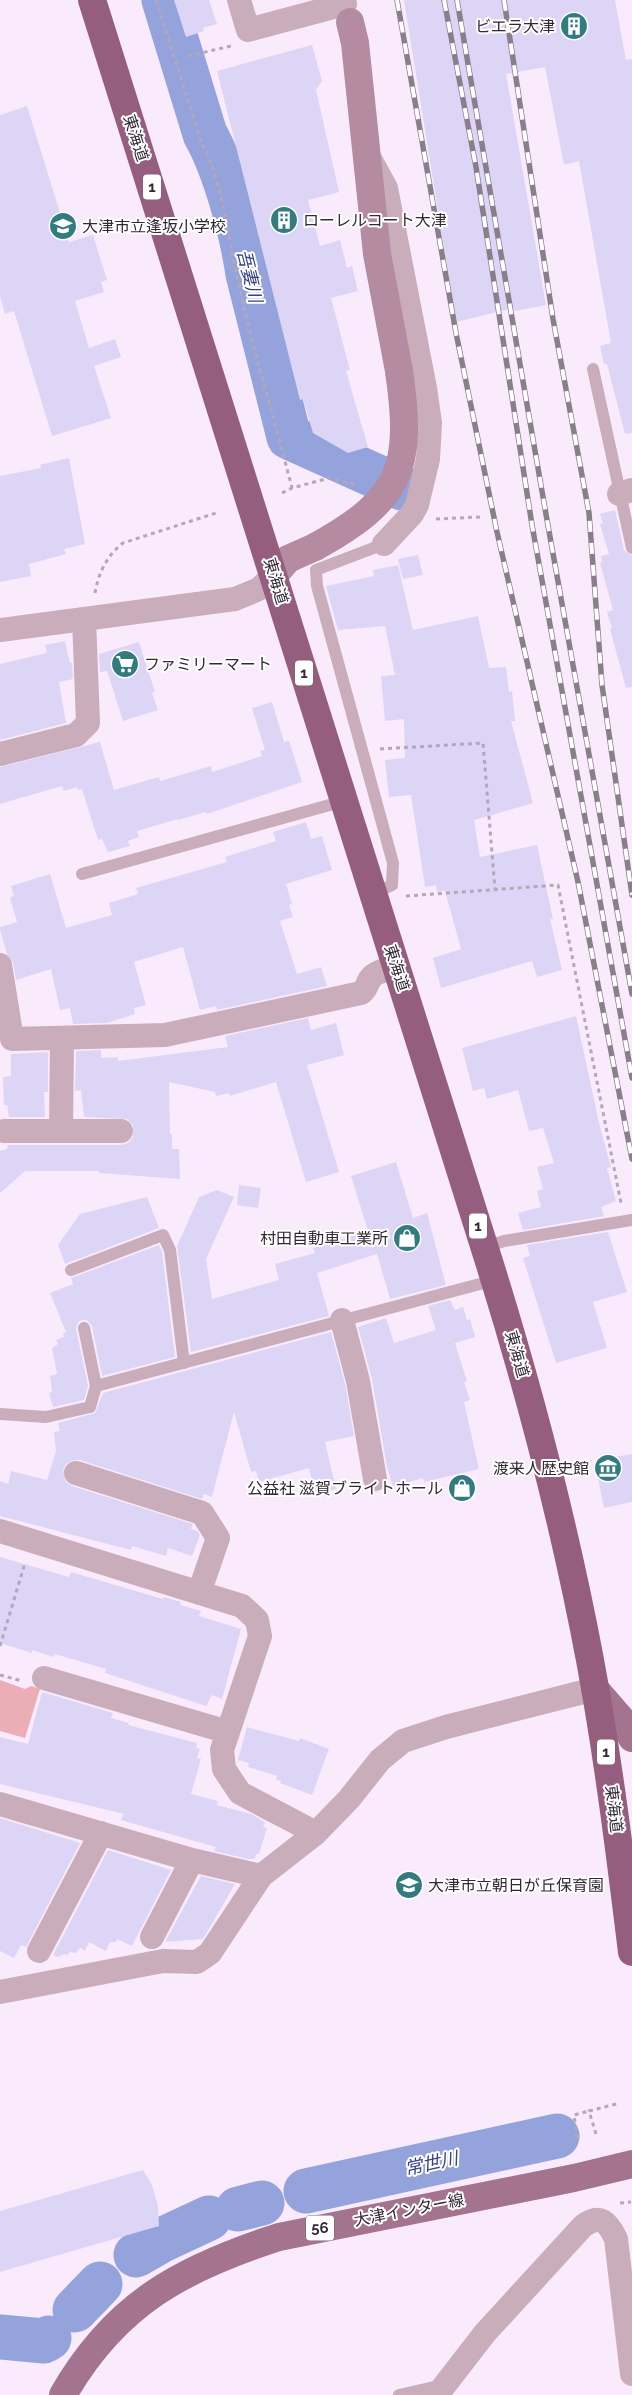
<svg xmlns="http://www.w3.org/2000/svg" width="632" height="2395" font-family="Raleway,'Noto Sans JP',sans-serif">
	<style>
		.green { fill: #ebaeb6 }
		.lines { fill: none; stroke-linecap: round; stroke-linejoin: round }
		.river { stroke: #94a3dc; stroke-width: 45 }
		.building { fill: #ddd5f6 }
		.path { stroke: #b4a7b6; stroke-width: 3; stroke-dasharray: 4 4; stroke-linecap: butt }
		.lane { stroke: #c9adbb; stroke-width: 12 }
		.street { stroke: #c9adbb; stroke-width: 24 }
		.secondary { stroke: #b48ba1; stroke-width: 28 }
		.primary { stroke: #a4738e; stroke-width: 28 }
		.highway { stroke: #965e7e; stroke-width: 28 }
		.rail-casing { stroke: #8a7e8c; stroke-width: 5.5 }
		.rail { stroke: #fff; stroke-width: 4; stroke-dasharray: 11; stroke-linecap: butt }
		.secondary-bridge { stroke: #b48ba1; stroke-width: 28 }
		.labels { text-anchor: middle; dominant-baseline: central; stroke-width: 4; stroke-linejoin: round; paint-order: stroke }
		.shield { fill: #fff; stroke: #706971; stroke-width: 1 }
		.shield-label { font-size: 15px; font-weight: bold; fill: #322934 }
		.poi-label { font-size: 16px; fill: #322934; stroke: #fff; text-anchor: end }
		.street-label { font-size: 16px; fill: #322934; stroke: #fff }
		.water-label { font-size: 18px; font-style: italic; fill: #344185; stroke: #fff }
	</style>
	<rect width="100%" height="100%" fill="#faebfc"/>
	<path class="green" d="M0,1680l25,9 6,-3 9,3 -15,49 -25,-7z"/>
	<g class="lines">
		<path class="river" d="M164,0l41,134c20,35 37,99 43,140l41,163 113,51
			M306,2191l251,-55
			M238,2209l24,-6
			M136,2255l28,-16 45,-21
			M75,2310l25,-26
			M0,2337l44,4 5,-3"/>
	</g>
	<path class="building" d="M174,0h35l8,24 -14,4 1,3 -18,6z
		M404,0h211l11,60 6,-1v374l-7,1 -18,-70h-3l-4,-18 11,-3 -32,-182 -15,4 -19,-98 -39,7 40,231 -31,6 -1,-3 -58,14z
		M312,45l10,36 -6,9 23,102 -31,8 12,46 20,-6 7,28 5,-2 6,25 -27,7 19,72 -4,1 22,76 -20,6 -35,-20 -10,-34 -3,1 -83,-329z
		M27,106l42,136 24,-7 14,45 -6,2 3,10 -29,9 14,47 26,-9 6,18 -27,9 17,52 -59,18 -38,-125 -9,3 -5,-18v-181z
		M69,458l16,86 -21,5 2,5 -37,10 2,12 -31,6v-106l41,-8 -1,-3z
		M615,510l9,40 8,6v131l-6,1 -16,-59 2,-1 -5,-16 6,-2 -13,-47 2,-1 -1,-6 8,-2 -9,-30 3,-1 -3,-9z
		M418,555l5,20 -20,4 -5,-20z
		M398,565l15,65 65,-14 11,52 17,-1 3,25 3,-1 3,30h-4l22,82 -59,17 6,37 57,-12 16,74h-3l12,51 -25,7 -5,-16 -91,27 -8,-30 28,-9 -16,-58 -8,1 -1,-7 -11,2 -14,-92 -22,2 -4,-37 20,-2 -1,-39 -19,2 -4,-45 14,-1 -10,-49 -47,4 -12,-44 48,-10 -1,-6z
		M65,641l5,22 2,-1 1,17 -14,3 7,41 -66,17v-76l47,-11 -2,-8z
		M139,642l16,50 -3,1 6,17 -35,11 -16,-50 -7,1 -1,-18z
		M272,702l12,40 5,-1 13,41 -95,32 -1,-2 -28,8v-1l-41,12 2,6 -11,4 2,5 -22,6 -6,-13 -4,1 -16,-51 -4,1 -1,-3 -13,4 -2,-5 -62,18v-37l100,-25 14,48 45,-13 1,4 51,-15 1,6 50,-16 -2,-5 5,-1 -13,-42z
		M306,822l5,17 11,-3 10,34 -46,14 6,20 -3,1 4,12 -13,4 17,53 24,-7 6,19 -110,24 -1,-4 -16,4 -17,-63 -49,15 12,43 -12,3 1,6 -28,9 -34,1 -3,-16 -10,2 -9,-41 -35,11 -3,-18 -6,-8 -7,-24v-3l17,-5 -7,-24 4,-2 -3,-10 39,-12 16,54 46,-13 -3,-12 29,-9 -2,-6 91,-26 -2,-5 51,-16 -3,-9z
		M576,1016l23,107 12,44 -4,1 9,33 -15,6 3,9 -81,14 -5,-17 23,-6 -4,-16 6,-2 -6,-22 17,-4 -11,-35 -14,3 -11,-41 -31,9 -3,-11 -11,3 -11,-43z
		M308,1018l3,12 25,-7 8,32 -37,10 32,107 -33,10 -30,-100 -46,14 -1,-3 -13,3 -1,-4 -46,-10 1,52h2v15h7l1,30 -81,-6v-2h-74l-25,22v-42l7,-2 1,-4h113l7,-2 5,-6v-12l-6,-6 -43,-2 -3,-27 -6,1 1,-40 25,-1v8l17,-1v4l110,-14 -3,-11z
		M48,1052v40h-4l1,25h-36l-2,-12h-3l-1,-28 8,-1v-22z
		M396,1162l17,56 14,-5 19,72 -56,14 -13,-45 -60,19 12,43 -138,36 -14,-106 22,-49 18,-7 17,7 -28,62 6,40 67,-19 -4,-16 40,-11 -2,-5 55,-17 -17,-55z
		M239,1185l22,3 -3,20 -21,-3z
		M147,1197l12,31 -94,36 -7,-19 22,-31z
		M608,1232l19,60 -34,10 14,46 -51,15 -33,-105 7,-2 -3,-11z
		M159,1245l3,7 13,105 -73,19 -10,-50 -5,-6h-5l-4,2 -2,7 12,57 -4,14 -31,7 -4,-14 3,-1 -2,-16 7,-2 -5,-26 6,-4 -2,-4 8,-3 -1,-4 3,-1 -16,-39 23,-9 -2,-6z
		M450,1300l5,10 8,-3 4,13 3,-1 5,18 -20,6 12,38 -3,1 6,18 -6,2 15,67 -55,13 -1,-4 -30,9 -6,-20 -15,-88 -14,-52 28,-9 8,25 42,-13 -8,-24z
		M331,1332l14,52 9,52 -29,6 11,47 -21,5 -6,-26 -50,14 -3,-11 -5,1 -17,-60 -22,85 -8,-3 -2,5 -122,-39h-6l-7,3 -4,6 3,13 6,4 121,38 -2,5 6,2 3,4 -8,21 -24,-8 -2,8 -34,-10 -1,4 -131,-34v-35l8,3 3,-13 36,9 9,-29 -2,-19 6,-1 -2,-8 37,-10 8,-20z
		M632,1454v48l-28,6 -8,-40 7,-1 -1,-8z
		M0,1557l69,20 2,-5 92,27 1,-2 17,5 -1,3 21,6 -2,5 42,13 -19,70 -10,-4 -6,11 -101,-33 1,-4 -51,-15 -1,3 -22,-7v3l-32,-10z
		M42,1692l71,21 -2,5 18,5 -1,2 69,18 -1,5 4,1 -3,9 4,1 -10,35 27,7 -1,4 34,9 14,8 -2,5 4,1 -8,26h-3l-1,5h-7l-34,-8 2,-4 -95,-27 3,-6 -124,-30v-47l28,7z
		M247,1727l52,14 1,-3 29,11 -17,46 -32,-12 1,-2 -5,-1 1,-4 -29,-9 1,-4 -11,-3z
		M0,1818l80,25 -54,104 -5,-2 -7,13 -14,-7z
		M108,1850l63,20 -39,76 -15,-7 -1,3h-6l-4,9 -17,-9 -4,9 -5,-3 -4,5 -6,-1 -3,3 -3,-1 -6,3 -5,-2z
		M201,1876l34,8 -32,55 -38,3z
		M143,2170l9,15 6,21 1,20 -159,46v-61z"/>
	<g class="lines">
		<path class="path" d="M156,0l46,144c22,42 25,88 35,133 16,71 37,141 55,211
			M188,56l43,-10
			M282,493l10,-5 37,-10 29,7
			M436,519l44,-2
			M95,593c3,-19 12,-38 28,-50l93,-30
			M380,749l103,-6 12,147
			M406,896l152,-11 63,318
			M0,1646l25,-83
			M0,1675l22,6
			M596,2134l-7,-23 31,-8
			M577,2138l-3,-23 15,-4
			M620,2203l11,-1"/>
		<path class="lane" d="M593,369l39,179
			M82,874l262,-73
			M374,894l18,-9 1,-22 -76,-277 -1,-16 68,-26
			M485,1247l19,-6 128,-21
			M71,1270l92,-35 7,15 14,113
			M84,1328l12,58
			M0,1414l46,3 44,-10 6,-21 399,-106
			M399,2395l44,-10"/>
		<path class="street" d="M239,0l9,30 97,-26
			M369,157l17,31 39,200 5,35 -2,36 -11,46 -5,9 -28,30
			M619,494l13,-4
			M0,630l235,-31 24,-10 15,-14
			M0,754l76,-19 12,-12 -4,-104
			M0,965l12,74 153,-4 196,-42c6,-4 5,-8 9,-14 5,-8 18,-9 27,-12
			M4,1131h117
			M61,1131l1,-93
			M342,1320l16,61 17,98
			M76,1473l126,40 16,25 -19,55
			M0,1531l242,75 15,14 3,16 -38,114 2,19 16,24 76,40
			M44,1678l184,54
			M0,1804l192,56 69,16 55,-43 33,-34 31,-39 23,-19 43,-14 149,-38
			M152,1937l40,-77
			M39,1951l62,-118
			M0,1992l163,-31 34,1 13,-9 51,-77
			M437,2395l48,-62 98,-107c17,-13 25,-4 33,13l16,135"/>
		<path class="secondary" d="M350,22l5,21 22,211 22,117
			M274,575l14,-16 27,-12"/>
		<path class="primary" d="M595,1689l27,31 10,18
			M63,2395c52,-91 119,-127 216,-158l295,-59 58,-14"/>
		<path class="highway" d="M92,0l399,1268c40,129 74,259 99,392 18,97 30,194 42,292"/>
		<g class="rail-casing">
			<path id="rail" d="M397,0l59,333 41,199 81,350 54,277
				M444,0l32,167 56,358 100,553
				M457,0l90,520 85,474
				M504,0l49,319 36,194 13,172 30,210"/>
		</g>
		<use href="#rail" class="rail"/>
		<path class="secondary-bridge" d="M315,547c87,-48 98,-79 84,-176"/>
	</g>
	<defs>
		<g id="building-disc" transform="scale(1.4375)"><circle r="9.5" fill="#327b7f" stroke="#fff"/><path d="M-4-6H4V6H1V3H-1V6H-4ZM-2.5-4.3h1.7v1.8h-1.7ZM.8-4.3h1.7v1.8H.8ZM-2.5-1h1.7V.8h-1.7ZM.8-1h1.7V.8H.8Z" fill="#fff"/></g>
		<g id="school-disc" transform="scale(1.4375)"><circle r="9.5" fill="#327b7f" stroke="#fff"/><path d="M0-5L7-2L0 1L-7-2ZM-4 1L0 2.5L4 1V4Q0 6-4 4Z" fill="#fff"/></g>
		<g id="supermarket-disc" transform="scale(1.4375)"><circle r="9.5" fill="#327b7f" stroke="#fff"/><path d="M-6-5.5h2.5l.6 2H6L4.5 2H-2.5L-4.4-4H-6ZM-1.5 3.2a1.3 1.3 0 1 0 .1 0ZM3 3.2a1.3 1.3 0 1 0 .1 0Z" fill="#fff"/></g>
		<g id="shop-disc" transform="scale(1.4375)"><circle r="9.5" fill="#327b7f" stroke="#fff"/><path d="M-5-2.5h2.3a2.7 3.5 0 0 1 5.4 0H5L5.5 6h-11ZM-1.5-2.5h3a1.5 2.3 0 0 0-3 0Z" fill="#fff"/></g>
		<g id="museum-disc" transform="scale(1.4375)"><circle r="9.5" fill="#327b7f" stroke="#fff"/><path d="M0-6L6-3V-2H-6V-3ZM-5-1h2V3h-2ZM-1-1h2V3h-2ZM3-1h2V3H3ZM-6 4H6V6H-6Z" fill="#fff"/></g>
	</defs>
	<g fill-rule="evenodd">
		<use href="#building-disc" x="574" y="26"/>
		<use href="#building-disc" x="284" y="220"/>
		<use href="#school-disc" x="63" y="226"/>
		<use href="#supermarket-disc" x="125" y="664"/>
		<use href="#shop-disc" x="407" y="1238"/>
		<use href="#museum-disc" x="608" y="1468"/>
		<use href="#shop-disc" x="462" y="1488"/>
		<use href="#school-disc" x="409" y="1885"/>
	</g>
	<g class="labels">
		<g class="shield">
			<rect x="143" y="174.5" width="18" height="25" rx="4"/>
			<rect x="295" y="660.5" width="18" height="25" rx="4"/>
			<rect x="469" y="1213.5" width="18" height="25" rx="4"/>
			<rect x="597" y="1739.5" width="18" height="25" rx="4"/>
			<rect x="306" y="2215.5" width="28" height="25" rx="4"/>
		</g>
		<g class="shield-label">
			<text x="152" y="187">1</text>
			<text x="304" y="673">1</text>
			<text x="478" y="1226">1</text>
			<text x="606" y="1752">1</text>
			<text x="320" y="2228">56</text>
		</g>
		<g class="poi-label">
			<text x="555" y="26">ビエラ大津</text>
			<text x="303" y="220" text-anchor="start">ローレルコート大津</text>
			<text x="82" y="226" text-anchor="start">大津市立逢坂小学校</text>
			<text x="144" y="664" text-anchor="start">ファミリーマート</text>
			<text x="388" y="1238">村田自動車工業所</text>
			<text x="589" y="1468">渡来人歴史館</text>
			<text x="443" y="1488">公益社 滋賀ブライトホール</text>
			<text x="428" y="1885" text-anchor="start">大津市立朝日が丘保育園</text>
		</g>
		<g class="street-label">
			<text transform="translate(136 138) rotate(72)">東海道</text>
			<text transform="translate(276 581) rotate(73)">東海道</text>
			<text transform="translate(397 968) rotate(72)">東海道</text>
			<text transform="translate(517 1354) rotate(74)">東海道</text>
			<text transform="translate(614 1809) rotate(83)">東海道</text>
			<text transform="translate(409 2210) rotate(-11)">大津インター線</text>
		</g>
		<g class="water-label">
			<text transform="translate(250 276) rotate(76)">吾妻川</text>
			<text transform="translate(431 2163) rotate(-12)">常世川</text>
		</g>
	</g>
</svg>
